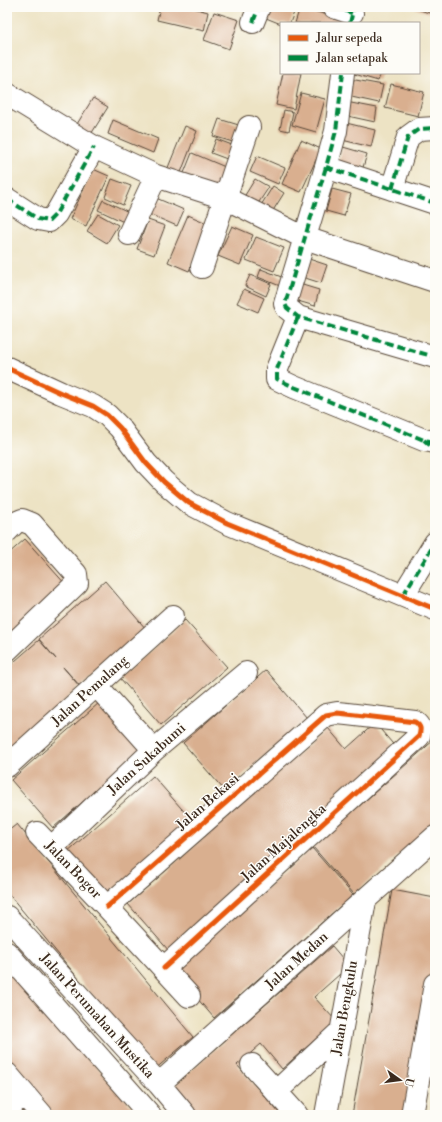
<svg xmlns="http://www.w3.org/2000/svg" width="442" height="1122" font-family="'Libre Bodoni',serif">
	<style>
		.building { fill: #d9af8f }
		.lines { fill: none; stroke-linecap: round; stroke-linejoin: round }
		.street-casing { stroke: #564637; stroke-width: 24 }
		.street { stroke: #fff; stroke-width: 22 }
		.quiet { stroke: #00873e; stroke-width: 4; stroke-dasharray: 8 4; stroke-linecap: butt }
		.cycleway-casing { stroke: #fdfcf7; stroke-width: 8 }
		.cycleway { stroke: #e8590c; stroke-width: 5 }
		.labels { text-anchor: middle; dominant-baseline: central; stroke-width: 3; stroke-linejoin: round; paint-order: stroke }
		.street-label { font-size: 14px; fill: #3b2a1e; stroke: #fdfcf7 }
	</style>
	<rect width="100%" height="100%" fill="#fdfcf7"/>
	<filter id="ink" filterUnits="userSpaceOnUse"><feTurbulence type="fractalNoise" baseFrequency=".025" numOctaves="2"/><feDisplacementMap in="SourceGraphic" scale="8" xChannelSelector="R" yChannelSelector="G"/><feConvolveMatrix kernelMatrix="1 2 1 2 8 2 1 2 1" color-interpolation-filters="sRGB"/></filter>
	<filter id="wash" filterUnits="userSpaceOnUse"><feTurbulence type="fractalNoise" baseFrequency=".012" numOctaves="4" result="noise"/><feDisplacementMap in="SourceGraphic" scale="16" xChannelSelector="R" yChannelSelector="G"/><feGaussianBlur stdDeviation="0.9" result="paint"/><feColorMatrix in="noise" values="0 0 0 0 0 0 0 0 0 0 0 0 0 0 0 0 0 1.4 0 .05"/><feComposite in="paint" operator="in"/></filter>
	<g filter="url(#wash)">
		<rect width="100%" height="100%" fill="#ede3c4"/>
		<g id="blocks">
			<path class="building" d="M160,7h29l19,5 -4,19 -47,-11z
				M270,7h26l-6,16h-9v1l-15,-6z
				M300,7l41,12 -1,4h-45z
				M411,7h20l-2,6z
				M214,12l25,8 -10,29 -25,-9z
				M283,73h18l-7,36 -18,-4z
				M351,73h30l-3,8z
				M350,79l33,6 -4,18 -32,-7z
				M391,84l33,8 -6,24 -33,-8z
				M301,93l24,6 -9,33 -24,-7z
				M93,98l15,9 -20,32 -14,-10z
				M346,102l31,6 -2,14 -32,-7z
				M284,110l9,2 -4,19 -9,-2z
				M219,119l23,7 -6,17 -23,-7z
				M113,120l45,19 -5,14 -45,-19z
				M342,122l33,8 -4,17 -33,-8z
				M185,126l12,5 -17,44 -13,-5z
				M216,139l16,6 -5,14 -16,-6z
				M301,140l20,9 -20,43 -19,-8z
				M343,147l24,7 -6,20 -24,-7z
				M192,153l38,16 -10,25 -38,-16z
				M257,156l28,12 -7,16 -28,-12z
				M93,169l16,7 -23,50 -16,-7z
				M112,179l19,7 -8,19 -18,-8z
				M255,179l14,8 -14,21 -13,-8z
				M273,186l11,7 -15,24 -11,-7z
				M332,189l19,5 -7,22 -18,-5z
				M156,198l28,12 -7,16 -28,-12z
				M103,200l28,13 -5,10 -28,-13z
				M98,214l20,11 -11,18 -20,-12z
				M188,215l21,9 -20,47 -21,-9z
				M148,220l17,6 -11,29 -17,-6z
				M232,226l21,9 -13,30 -22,-9z
				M256,237l28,11 -10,23 -28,-11z
				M306,258l21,7 -6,18 -22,-7z
				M261,269l23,9 -4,8 -22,-9z
				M250,275l21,9 -5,12 -21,-10z
				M296,283l23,7 -4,16 -24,-7z
				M244,289l20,9 -6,14 -21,-9z
				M25,539l42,47 -60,53v-84z
				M105,581l41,48 -65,58 -18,-20 17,20 -73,65v-84l32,-28 17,19 -17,-20z
				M185,620l42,47 -66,58 -41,-47z
				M266,670l41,48 -82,73 -42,-48z
				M99,703l42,47 -88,78 -42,-48z
				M375,723l23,27 -228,202 -42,-48 200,-176 18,21z
				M435,739v84l-81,71 -41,-47z
				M153,776l42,48 -88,77 -41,-48z
				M17,824l176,213 -39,33 -147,-178v-60z
				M312,848l41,47 -139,123 -41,-48z
				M392,890l43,8v64l-27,153h-56z
				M332,946l17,20 -35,31 22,24 -54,48 -21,-25 -24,21 44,50h-90l-22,-25z
				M7,963l132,152h-89l-43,-49z"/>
		</g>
	</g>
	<g filter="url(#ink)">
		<use href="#blocks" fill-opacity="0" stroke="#564637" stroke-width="1"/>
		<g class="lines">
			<g class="street-casing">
				<path id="street" d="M334,7l18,6
					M253,22l6,-15
					M343,73l-7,58 -10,36 -41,137 2,4 11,9 137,40
					M7,94l87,53 62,29 69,22 80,40 130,43
					M326,167l109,36
					M392,189l16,-52 11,-8 16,-1
					M7,199l31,20 11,2 7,-7 38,-67
					M129,234l27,-58
					M202,267l47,-140
					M298,317l-21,52v10l17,8 130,53 11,2
					M7,368l54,25 32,13 14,9 13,13 26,35 18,19 25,21 38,20 208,86
					M7,531l8,-8 7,-3 10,4 44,50 1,9 -70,67
					M403,595l32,-52
					M96,685l58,65
					M7,766l166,-150
					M37,833l70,74 82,89
					M51,848l103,-98 92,-77
					M107,907l219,-192 11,-2 10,1 68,8c6,4 6,7 4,14l-255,232
					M7,917l152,167 26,31
					M7,953l143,162
					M252,1065l45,50
					M7,1074l35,41
					M159,1084l276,-247
					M277,1091l64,-60
					M7,1109l17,-15
					M326,1115l39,-214
					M412,1115l23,-131"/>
			</g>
			<use href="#street" class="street"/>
			<path class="quiet" d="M334,7l18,6
				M253,22l6,-15
				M350,23l4,-16
				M343,73l-7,58 -10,36 -41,137 2,4 11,9 137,40
				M326,167l109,36
				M392,189l16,-52 11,-8 16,-1
				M7,199l31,20 11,2 7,-7 38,-67
				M298,317l-21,52v10l17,8 130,53 11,2
				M424,440l11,10
				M403,595l32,-52"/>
			<g class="cycleway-casing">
				<path id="cycleway" d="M7,368l54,25 32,13 14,9 13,13 26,35 18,19 25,21 38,20 208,86
					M107,907l219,-192 11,-2 10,1 68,8c6,4 6,7 4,14l-255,232"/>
			</g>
			<use href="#cycleway" class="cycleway"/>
		</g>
	</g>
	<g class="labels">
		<g class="street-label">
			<text transform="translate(90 691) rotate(-42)">Jalan Pemalang</text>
			<text transform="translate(147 759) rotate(-42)">Jalan Sukabumi</text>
			<text transform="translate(208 802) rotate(-41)">Jalan Bekasi</text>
			<text transform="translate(284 843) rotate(-42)">Jalan Majalengka</text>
			<text transform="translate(73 870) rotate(46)">Jalan Bogor</text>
			<text transform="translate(297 961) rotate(-42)">Jalan Medan</text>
			<text transform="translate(345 1008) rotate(-80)">Jalan Bengkulu</text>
			<text transform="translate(97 1016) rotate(48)">Jalan Perumahan Mustika</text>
		</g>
	</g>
	<rect width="442" height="1122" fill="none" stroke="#fdfcf7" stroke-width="24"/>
	<rect x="280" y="22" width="140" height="52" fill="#fdfcf7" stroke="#afa8a0"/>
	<rect x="288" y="35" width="20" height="6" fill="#e8590c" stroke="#afa8a0"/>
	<text x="316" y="42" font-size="12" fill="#3b2a1e">Jalur sepeda</text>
	<rect x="288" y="55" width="20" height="6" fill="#00873e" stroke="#afa8a0"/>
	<text x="316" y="62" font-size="12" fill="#3b2a1e">Jalan setapak</text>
	<g transform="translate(400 1080) rotate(104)" stroke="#fdfcf7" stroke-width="3" paint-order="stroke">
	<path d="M0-3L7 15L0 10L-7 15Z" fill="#3b2a1e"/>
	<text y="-6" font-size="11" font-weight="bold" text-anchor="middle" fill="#3b2a1e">U</text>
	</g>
</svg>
